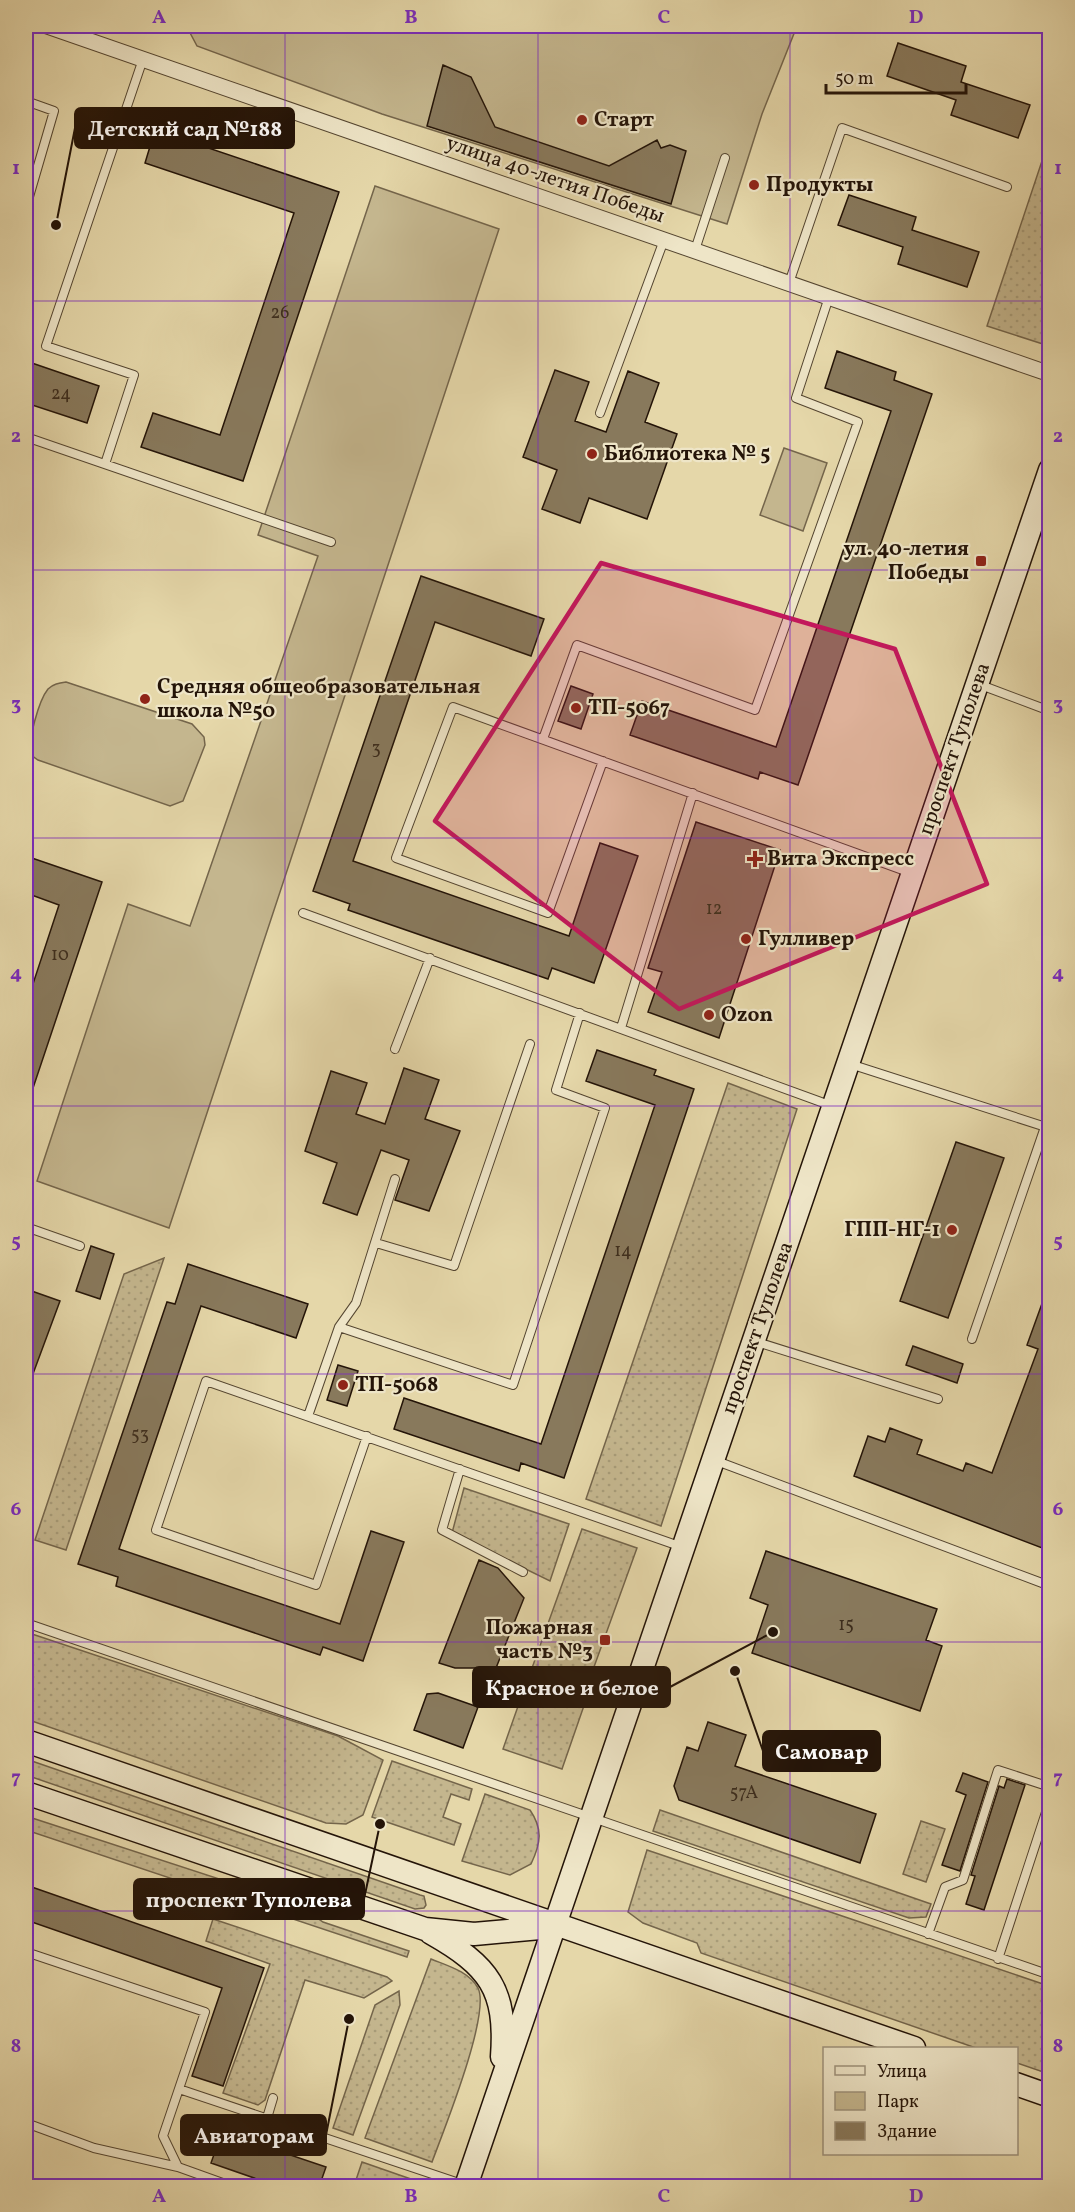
<svg xmlns="http://www.w3.org/2000/svg" width="1075" height="2212" font-family="Vollkorn,serif">
	<style>
		.grass { fill: url(#grass-dots); stroke: #74654b; stroke-width: 1.5 }
		.park { fill: #c4b68e; stroke: #74654b; stroke-width: 1.5 }
		.building { fill: #88795c; stroke: #241408; stroke-width: 1.5 }
		.lines { fill: none; stroke-linecap: round; stroke-linejoin: round }
		.lane-casing { stroke: #544530; stroke-width: 10 }
		.street-casing { stroke: #544530; stroke-width: 17 }
		.secondary-casing { stroke: #241408; stroke-width: 25 }
		.lane { stroke: #eee5c7; stroke-width: 8 }
		.street { stroke: #eee5c7; stroke-width: 15 }
		.secondary { stroke: #eee5c7; stroke-width: 22 }
		.marked { fill: #c2185b; fill-opacity: 0.2; stroke: #c2185b; stroke-width: 4.5; stroke-linejoin: round }
		.grid { fill: none; stroke: #7b2cbf; stroke-width: 1.5; stroke-opacity: 0.55 }
		.poi-dot { fill: #8f2418; stroke: #eee5c7; stroke-width: 2 }
		.labels { text-anchor: middle; dominant-baseline: central; stroke-width: 4.5; stroke-linejoin: round; paint-order: stroke }
		.number-label { font-size: 18px; fill: #3d2d1d }
		.poi-label { font-size: 21px; font-weight: bold; fill: #241408; stroke: #eee5c7; text-anchor: start }
		.street-label { font-size: 21px; fill: #241408; stroke: #eee5c7 }
		.leader { fill: none; stroke: #241408; stroke-width: 2 }
		.callout-dot { fill: #241408; stroke: #eee5c7; stroke-width: 2 }
		.callout { fill: #241408; stroke: #241408; stroke-width: 2 }
		.callout-label { font-size: 22px; text-anchor: middle; font-weight: bold; fill: #fff }
		.neatline { fill: none; stroke: #7b2cbf; stroke-width: 2 }
		.grid-label { font-size: 20px; text-anchor: middle; font-weight: bold; fill: #7b2cbf }
	</style>
	<defs>
		<pattern id="grass-dots" width="8" height="8" patternUnits="userSpaceOnUse" patternTransform="scale(1.5)"><rect width="8" height="8" fill="#c4b68e"/><path d="M2 2h.1M6 6h.1" fill="none" stroke="#a89c79" stroke-width="1.8" stroke-linecap="round"/></pattern>
	</defs>
	<rect width="100%" height="100%" fill="#e5d7a9"/>
	<filter id="stains"><feTurbulence type="fractalNoise" baseFrequency=".00333" numOctaves="4"/><feColorMatrix values="0 0 0 0 .2 0 0 0 0 .09 0 0 0 0 .02 0 0 0 .5 -.17"/></filter>
	<radialGradient id="worn" r=".72"><stop offset=".6" stop-color="#630" stop-opacity="0"/><stop offset="1" stop-color="#630" stop-opacity=".3"/></radialGradient>
	<path class="grass" d="M1049,140l1,206h-1l-62,-20z
		M728,1083l69,26 -136,417 -75,-27z
		M164,1258l-98,292 -31,-10 89,-266z
		M464,1488l105,36 -19,57 -98,-48z
		M582,1529l55,19 -51,141 -54,-21z
		M26,1632l312,104 45,24 -20,55 -17,9 -20,-1 -300,-104z
		M529,1675l58,22 -25,72 -59,-20z
		M26,1759l394,136 4,1 2,9 -2,3 -9,1 -389,-134z
		M392,1761l80,28 -3,11 -18,-6 -8,23 18,7 -7,21 -82,-28z
		M485,1794l45,16c13,19 11,33 1,54l-21,11 -48,-14z
		M660,1810l271,94 -5,13 -17,1 -256,-87z
		M26,1816l273,89 24,17 86,29 -2,6 -381,-127z
		M921,1821l24,8 -19,53 -23,-8z
		M647,1850l402,136v88l-32,-11 -1,-15h-40l-275,-95 -4,-10 -54,-20 -15,-11z
		M213,1919l174,58 5,4 -28,17 -59,-18 -40,120 -7,5 -35,-12 47,-129 -64,-23z
		M431,1959c17,7 37,12 47,29 13,26 -35,144 -46,174l-67,-24z
		M399,1991l1,14 -47,130 -20,-7 42,-123z
		M362,2162l69,24h-77z"/>
	<path class="park" d="M189,26h608l-35,88 -35,110 -345,-110 -185,-68 -9,-17z
		M375,186l124,43 -330,999 -132,-47 91,-277 62,22 128,-370 -60,-21z
		M784,448l43,15 -24,68 -43,-16z
		M66,682l126,42 12,13 1,8 -22,56 -13,5 -132,-46 -7,-5c-4,-13 8,-55 17,-66 5,-5 11,-6 18,-7z"/>
	<path class="building" d="M898,43l68,23 -5,16 69,23 -12,33 -67,-23 5,-15 -69,-24z
		M443,65l28,12 24,50 114,39 48,-26 4,8 9,-3 16,6 -15,53 -244,-78z
		M155,130l184,62 -96,289 -102,-34 12,-34 67,22 74,-222 -149,-50z
		M849,195l67,22 -4,13 67,22 -12,35 -69,-23 5,-17 -65,-22z
		M837,351l59,21 -2,8 38,14 -134,391 -38,-13 -2,7 -128,-44 12,-34 134,46 115,-336 -66,-23z
		M26,361l73,25 -12,37 -61,-20z
		M555,370l34,12 -14,39 31,11 22,-61 31,12 -14,39 32,12 -30,85 -58,-21 -9,25 -38,-14 15,-39 -34,-13z
		M421,576l123,43 -13,37 -96,-34 -82,239 216,75 31,-93 38,13 -44,127 -42,-15 -4,11 -200,-69 2,-6 -37,-13z
		M571,686l22,8 -12,35 -23,-8z
		M696,822l84,28 -61,188 -71,-26 14,-40 -14,-4z
		M26,856l76,26 -74,221h-2v-98l33,-100 -33,-12z
		M597,1050l59,20 -2,5 40,14 -130,389 -43,-15 -2,8 -125,-42 10,-31 137,46 114,-339 -69,-24z
		M404,1068l35,12 -14,39 35,12 -31,80 -34,-11 14,-40 -28,-10 -24,65 -34,-12 14,-40 -32,-12 26,-80 36,12 -11,31 29,10z
		M956,1142l48,16 -56,160 -48,-17z
		M91,1246l23,8 -14,45 -24,-8z
		M188,1264l120,40 -12,34 -95,-32 -82,243 221,75 31,-93 33,11 -41,119 -40,-14 -3,8 -204,-69 2,-9 -40,-13 89,-262 8,2z
		M1048,1287l2,264 -196,-75 14,-40 17,6 5,-14 32,12 -5,14 46,17 3,-8 26,10 46,-124 -11,-4z
		M26,1289l34,12 -33,89h-1z
		M913,1346l50,18 -6,19 -51,-18z
		M338,1365l20,6 -11,35 -20,-6z
		M766,1551l171,58 -11,31 16,6 -22,65 -168,-58 16,-48 -18,-7z
		M479,1560l19,8 26,30 -28,70h-41l-16,-5z
		M438,1693l40,14 -15,41 -49,-18 13,-36z
		M708,1722l38,13 -11,31 141,48 -16,49 -181,-63 -5,-14 13,-39 11,4z
		M963,1773l25,9 -28,89 -18,-6 24,-70 -10,-4z
		M1007,1779l18,6 -41,125 -18,-6 9,-28 -4,-1 28,-89 5,2z
		M26,1885l238,83 -41,118 -31,-10 30,-88 -196,-68z
		M222,2132l104,35 -7,20h-39l-69,-24z"/>
	<g class="lines">
		<g class="lane-casing">
			<path id="lane" d="M1045,26l5,1
				M26,101l28,10 -28,96
				M695,250l30,-92
				M789,283l53,-155 165,59
				M600,413l64,-173
				M26,437l305,105
				M105,464l29,-89 -88,-29 97,-287
				M978,684l72,27
				M543,739l34,-94 178,65 103,-288 -62,-24 33,-101
				M603,761l-55,152 -152,-55 57,-151 458,166
				M303,913l529,193
				M621,1028l72,-235
				M395,1049l35,-91
				M850,1064l199,64
				M26,1227l54,19
				M376,1243l78,23 76,-222
				M339,1327l174,58 92,-277 -49,-18 24,-77
				M972,1339l73,-212
				M757,1342l181,57
				M308,1416l31,-89 17,-24 39,-124
				M367,1436l-51,149 -160,-55 50,-149 476,166
				M714,1460l336,126
				M460,1469l-18,61 81,42
				M26,1623l1024,352
				M928,1934l17,-47 18,-7 35,-110 52,17
				M26,1952l179,60 -42,124 15,31 53,19
				M998,1959l52,-159
				M179,2089l286,96
				M267,2118l6,-20
				M26,2123l68,25 84,19"/>
		</g>
		<g class="street-casing">
			<path id="street" d="M47,26l1003,348"/>
		</g>
		<g class="secondary-casing">
			<path id="secondary" d="M26,1741l888,307
				M26,1793l399,136 49,5 77,-7
				M431,1933c58,33 76,56 71,124
				M1016,2084l34,12
				M466,2186l584,-1716"/>
		</g>
		<use href="#lane" class="lane"/>
		<use href="#street" class="street"/>
		<use href="#secondary" class="secondary"/>
	</g>
	<path class="marked" d="M601,563l294,86 92,235 -308,125 -244,-188z"/>
	<path class="grid" d="M285,26v2160M538,26v2160M790,26v2160M26,301h1024M26,570h1024M26,838h1024M26,1106h1024M26,1374h1024M26,1642h1024M26,1911h1024"/>
	<g class="poi-dot">
		<circle cx="582" cy="120" r="6"/>
		<circle cx="754" cy="185" r="6"/>
		<circle cx="592" cy="454" r="6"/>
		<rect x="975" y="555" width="12" height="12" rx="3"/>
		<circle cx="145" cy="699" r="6"/>
		<circle cx="576" cy="708" r="6"/>
		<path d="M752 850h6v6h6v6h-6v6h-6v-6h-6v-6h6z"/>
		<circle cx="746" cy="939" r="6"/>
		<circle cx="709" cy="1015" r="6"/>
		<circle cx="952" cy="1230" r="6"/>
		<circle cx="343" cy="1385" r="6"/>
		<rect x="599" y="1634" width="12" height="12" rx="3"/>
	</g>
	<g class="labels">
		<g class="number-label">
			<text x="280" y="313">26</text>
			<text x="61" y="394">24</text>
			<text x="376" y="749">3</text>
			<text x="714" y="909">12</text>
			<text x="60" y="955">10</text>
			<text x="623" y="1251">14</text>
			<text x="140" y="1435">53</text>
			<text x="846" y="1625">15</text>
			<text x="744" y="1793">57А</text>
		</g>
		<g class="poi-label">
			<text x="594" y="120">Старт</text>
			<text x="766" y="185">Продукты</text>
			<text x="604" y="454">Библиотека № 5</text>
			<text x="969" y="549" text-anchor="end">ул. 40-летия<tspan x="969" dy="24">Победы</tspan></text>
			<text x="157" y="687">Средняя общеобразовательная<tspan x="157" dy="24">школа №50</tspan></text>
			<text x="588" y="708">ТП-5067</text>
			<text x="767" y="859">Вита Экспресс</text>
			<text x="758" y="939">Гулливер</text>
			<text x="721" y="1015">Ozon</text>
			<text x="940" y="1230" text-anchor="end">ГПП-НГ-1</text>
			<text x="355" y="1385">ТП-5068</text>
			<text x="593" y="1628" text-anchor="end">Пожарная<tspan x="593" dy="24">часть №3</tspan></text>
		</g>
		<g class="street-label">
			<text transform="translate(555 180) rotate(19)">улица 40-летия Победы</text>
			<text transform="translate(955 749) rotate(-71)">проспект Туполева</text>
			<text transform="translate(758 1328) rotate(-71)">проспект Туполева</text>
		</g>
	</g>
	<path class="leader" d="M56 225L75 128M773 1632L670 1687M735 1671L763 1751M380 1824L364 1899M349 2019L326 2135"/>
	<g class="callout-dot">
		<circle cx="56" cy="225" r="6"/>
		<circle cx="773" cy="1632" r="6"/>
		<circle cx="735" cy="1671" r="6"/>
		<circle cx="380" cy="1824" r="6"/>
		<circle cx="349" cy="2019" r="6"/>
	</g>
	<g class="callout">
		<rect x="75" y="108" width="219" height="40" rx="6"/>
		<rect x="473" y="1667" width="197" height="40" rx="6"/>
		<rect x="763" y="1731" width="117" height="40" rx="6"/>
		<rect x="134" y="1879" width="230" height="40" rx="6"/>
		<rect x="181" y="2115" width="145" height="40" rx="6"/>
	</g>
	<g class="callout-label">
		<text x="185" y="136">Детский сад №188</text>
		<text x="572" y="1695">Красное и белое</text>
		<text x="822" y="1759">Самовар</text>
		<text x="249" y="1907">проспект Туполева</text>
		<text x="254" y="2143">Авиаторам</text>
	</g>
	<rect width="1075" height="2212" fill="none" stroke="#e5d7a9" stroke-width="66"/>
	<rect x="823" y="2047" width="195" height="108" fill="#eee5c7" stroke="#9d917b" stroke-width="1.5"/>
	<rect x="835" y="2066" width="30" height="9" fill="#eee5c7" stroke="#9d917b" stroke-width="1.5"/>
	<text x="877" y="2077" font-size="18" fill="#241408">Улица</text>
	<rect x="835" y="2092" width="30" height="18" fill="#c4b68e" stroke="#9d917b" stroke-width="1.5"/>
	<text x="877" y="2107" font-size="18" fill="#241408">Парк</text>
	<rect x="835" y="2122" width="30" height="18" fill="#88795c" stroke="#9d917b" stroke-width="1.5"/>
	<text x="877" y="2137" font-size="18" fill="#241408">Здание</text>
	<path d="M826 84v9h140v-9" fill="none" stroke="#241408" stroke-width="3"/>
	<text x="835" y="84" font-size="18" fill="#241408" stroke="#eee5c7" stroke-width="4.5" paint-order="stroke">50 m</text>
	<rect x="33" y="33" width="1009" height="2146" class="neatline"/>
	<g class="grid-label">
		<text x="159" y="23">A</text>
		<text x="411" y="23">B</text>
		<text x="664" y="23">C</text>
		<text x="916" y="23">D</text>
		<text x="16" y="174">1</text>
		<text x="1058" y="174">1</text>
		<text x="16" y="442">2</text>
		<text x="1058" y="442">2</text>
		<text x="16" y="710">3</text>
		<text x="1058" y="710">3</text>
		<text x="16" y="979">4</text>
		<text x="1058" y="979">4</text>
		<text x="16" y="1247">5</text>
		<text x="1058" y="1247">5</text>
		<text x="16" y="1515">6</text>
		<text x="1058" y="1515">6</text>
		<text x="16" y="1783">7</text>
		<text x="1058" y="1783">7</text>
		<text x="16" y="2052">8</text>
		<text x="1058" y="2052">8</text>
		<text x="159" y="2202">A</text>
		<text x="411" y="2202">B</text>
		<text x="664" y="2202">C</text>
		<text x="916" y="2202">D</text>
	</g>
	<rect width="100%" height="100%" filter="url(#stains)"/>
	<rect width="100%" height="100%" fill="url(#worn)"/>
</svg>
